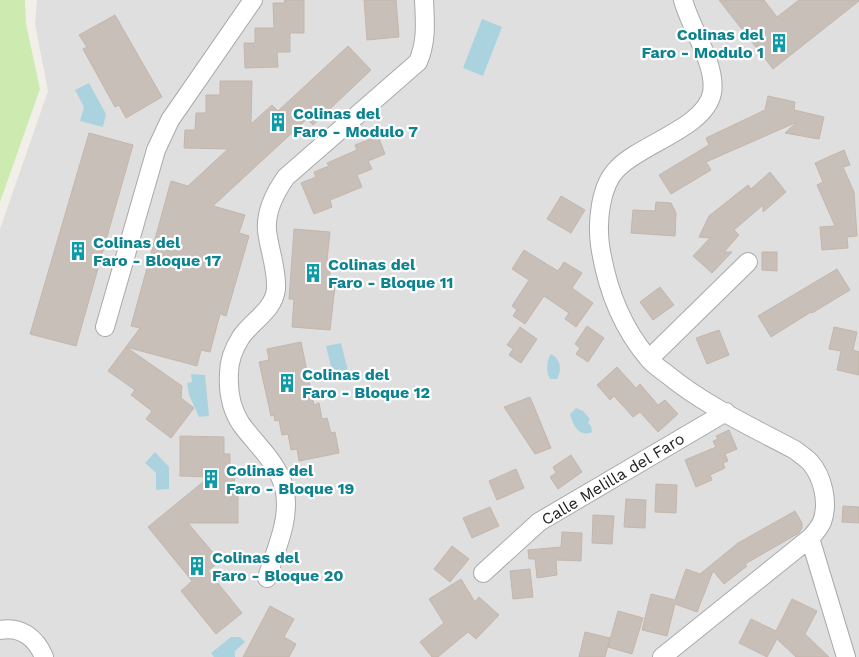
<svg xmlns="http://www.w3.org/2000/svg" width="859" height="657" font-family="'Work Sans',sans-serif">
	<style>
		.residential { fill: #e0dfdf }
		.grass { fill: #cdebb0 }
		.water { fill: #aad3df }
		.building { fill: #c7bfb8; stroke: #c4b6ab }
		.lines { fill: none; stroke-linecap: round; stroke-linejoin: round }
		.minor-casing { stroke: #a9a9a9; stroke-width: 20 }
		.minor { stroke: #fff; stroke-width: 18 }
		.labels { text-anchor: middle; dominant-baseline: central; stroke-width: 4.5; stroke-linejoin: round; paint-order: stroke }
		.culture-label { font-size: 16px; font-weight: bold; fill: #0d838f; stroke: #fff; text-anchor: start }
		.street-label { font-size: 16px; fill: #222; stroke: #fff }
	</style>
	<rect width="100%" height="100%" fill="#f2efe9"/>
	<path class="residential" d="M37,0h822v657h-859v-428l48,-138 -13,-67z"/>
	<path class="grass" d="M0,0h25l1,24 14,65 -40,113z"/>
	<path class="water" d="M482,19l20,8 -19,49 -20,-8z
		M89,83l17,31 -3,13 -23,-6 4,-14 -9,-17z
		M341,343l8,32 -15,4 -8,-33z
		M551,354c10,5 11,16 6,25h-7c-4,-6 -4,-19 1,-25z
		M191,374l14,1 4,41 -10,1 -10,-22 -2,-12 5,-1z
		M576,408l7,3 7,8 -2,4 3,3 1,6c-13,6 -19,-7 -22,-18z
		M155,452l14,15v22l-13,1v-17l-11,-10z
		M231,637h9l5,5 -10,9v6h-21l-3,-4z"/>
	<path class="building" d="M284,0h20v33h-14v19h-13l1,15 -33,1 -1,-25h11v-15h19l-1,-25h12z
		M364,0h32l3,37 -32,3z
		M719,0h45l13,17 22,-17h60v1l-86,68z
		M115,15l47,82 -36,21 -7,-13 -4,2 -32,-58 4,-2 -8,-12z
		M348,46l23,24 -58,55 -6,-6 -94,87 32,9 -6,18 10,3 -23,80 -6,-2 -10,38 -9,-2 -4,16 -71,-19 14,-19 -9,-2 40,-145 17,5 40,-37 -44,-1 1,-18h10l1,-17h10v-18h14v-14h32l-1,43 21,-19 6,6z
		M768,96l27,6 -1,8 30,7 -5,22 -34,-6 12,-11 -91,40 5,8 -40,24 -12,-19 50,-30 -3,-7 59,-28z
		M89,133l44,12 -57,201 -46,-12z
		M378,136l7,18 -17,7 4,8 -15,6 5,12 -32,13 2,7 -18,7 -13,-31 15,-6 -2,-5 15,-6 -2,-3 30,-13 -2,-5z
		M844,150l6,15 -7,2 11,25 3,44 -10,1 1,11 -26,2 -2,-23 15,-1 -18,-41 6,-3 -8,-19z
		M770,172l16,20 -23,20v-7l-29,25 5,5 -15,17h8l-20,21 -19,-17 17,-18 -11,-1 10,-21 39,-31 3,4z
		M561,196l24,14 -14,23 -24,-14z
		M656,202l15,1 5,10 -1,23 -44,-3 2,-23 22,1z
		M294,229l36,3 -3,28h4l-2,25 6,1 -5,44 -38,-3 2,-28h-5z
		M524,250l34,21 6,-9 18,11 -10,15 21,15 -17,24 -11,-8 4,-6 -25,-17 -19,28 -12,-8 4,-6 -5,-4 17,-26 -17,-11z
		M762,252h15v19l-15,-1z
		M837,269l13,21 -38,23 -1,-1 -40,25 -13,-21z
		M660,287l14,18 -21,15 -13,-18z
		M587,326l17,12 -16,24 -12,-8 4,-6 -5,-4z
		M520,327l17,12 -16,24 -12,-8 4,-6 -6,-4z
		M834,327l23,5 -4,18 6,2v23l-22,-5 4,-19 -12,-2z
		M719,330l10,25 -22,9 -11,-26z
		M301,342l13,63 5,-2 3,16 5,-1 4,15 4,-1 4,21 -40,8 -2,-12 -6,1 -3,-16 -6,1 -3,-15 -4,1 -1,-6 -3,1 -12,-54 10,-2 -2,-11z
		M126,347l56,39 -1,12 13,10 -23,30 -25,-19 6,-8 -21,-16 4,-5 -27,-19z
		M617,367l19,21 4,-4 18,21 7,-5 13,14 -20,18 -18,-20 -7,5 -19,-21 -4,4 -13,-15z
		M530,397l21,51 -16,6 -31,-47z
		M729,430l8,19 -12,5 3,7 -5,2 2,5 -15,7 2,5 -16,7 -11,-27 31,-13 -3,-6 5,-2 -2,-3z
		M180,436l44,1v17h6v18h5l-1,18h4v33h-50l32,38 -12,10 34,42 -26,21 -35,-43 11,-10 -44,-54 61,-50 -29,-1z
		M571,455l11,17 -24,17 -8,-12 6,-4 -3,-6z
		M516,469l8,19 -27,12 -8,-19z
		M656,484l21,1 -1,28 -21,-1z
		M626,499l20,1 -1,28 -21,-1z
		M843,506l16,1v16l-17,-1z
		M490,507l9,19 -27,12 -9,-20z
		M795,511l7,12v5l-3,5 -54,31 2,2 -23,18 -11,-13 -16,41 -22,-8 -8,32 -25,-6 9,-36 24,6 11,-31 14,5 38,-31z
		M593,515l21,1 -2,28 -20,-1z
		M562,532l20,1 -1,28 -25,-1 1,15 -20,3 -2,-19h-6l-1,-9 33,-3z
		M452,546l17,13 -19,23 -16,-13z
		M530,569l3,28 -20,2 -3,-28z
		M461,579l14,23 4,-5 20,18 -23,24 -8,-7 -30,25h-6l-12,-15 24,-19 -15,-24z
		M792,599l25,12 -12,23 24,23h-33l-19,-18 -10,18 -28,-14 12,-24 25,12z
		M270,606l24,13 -10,18 12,7 -7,13h-46z
		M618,611l25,7 -11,36 -24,-7z
		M585,632l25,6 -5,19h-26z"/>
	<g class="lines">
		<g class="minor-casing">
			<path id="minor" d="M105,327l51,-177 14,-30 83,-120
				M649,359l99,-97
				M810,538l36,119
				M483,573l56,-51 187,-110
				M267,578c8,-27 23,-57 18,-85 -4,-28 -28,-47 -44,-69 -10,-15 -13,-34 -12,-51 0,-12 5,-25 12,-36 11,-16 33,-27 35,-48 1,-18 -5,-34 -8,-52 -5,-22 6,-43 18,-60l132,-115c9,-21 7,-40 6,-62
				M0,630c21,-4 36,8 44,27
				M662,657l148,-119c5,-5 9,-10 12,-16 7,-19 1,-45 -12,-60 -4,-4 -10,-8 -15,-12 -43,-23 -89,-44 -127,-75 -6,-5 -15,-10 -20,-17 -27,-32 -42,-73 -48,-113 -3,-23 0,-59 17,-76 23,-25 88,-41 95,-76 5,-28 -22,-66 -29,-93"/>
		</g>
		<use href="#minor" class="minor"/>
	</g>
	<defs>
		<g id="building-bare" transform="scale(1.5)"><path d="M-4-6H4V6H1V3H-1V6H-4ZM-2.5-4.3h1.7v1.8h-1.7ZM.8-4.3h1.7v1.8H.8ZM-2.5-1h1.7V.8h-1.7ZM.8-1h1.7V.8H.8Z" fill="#0f9aa8" stroke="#fff" stroke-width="2.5" paint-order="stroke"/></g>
	</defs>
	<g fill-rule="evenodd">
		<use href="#building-bare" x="779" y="43"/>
		<use href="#building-bare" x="278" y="122"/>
		<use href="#building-bare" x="78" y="251"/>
		<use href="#building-bare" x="313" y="273"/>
		<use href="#building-bare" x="287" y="383"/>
		<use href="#building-bare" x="211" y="479"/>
		<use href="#building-bare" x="197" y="566"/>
	</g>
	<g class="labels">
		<g class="culture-label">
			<text x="764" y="34" text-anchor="end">Colinas del<tspan x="764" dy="18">Faro - Modulo 1</tspan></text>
			<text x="293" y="113">Colinas del<tspan x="293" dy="18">Faro - Modulo 7</tspan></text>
			<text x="93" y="242">Colinas del<tspan x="93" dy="18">Faro - Bloque 17</tspan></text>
			<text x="328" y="264">Colinas del<tspan x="328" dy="18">Faro - Bloque 11</tspan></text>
			<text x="302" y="374">Colinas del<tspan x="302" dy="18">Faro - Bloque 12</tspan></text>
			<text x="226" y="470">Colinas del<tspan x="226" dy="18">Faro - Bloque 19</tspan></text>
			<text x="212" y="557">Colinas del<tspan x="212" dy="18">Faro - Bloque 20</tspan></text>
		</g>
		<g class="street-label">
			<text transform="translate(613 479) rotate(-31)">Calle Melilla del Faro</text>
		</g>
	</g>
</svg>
